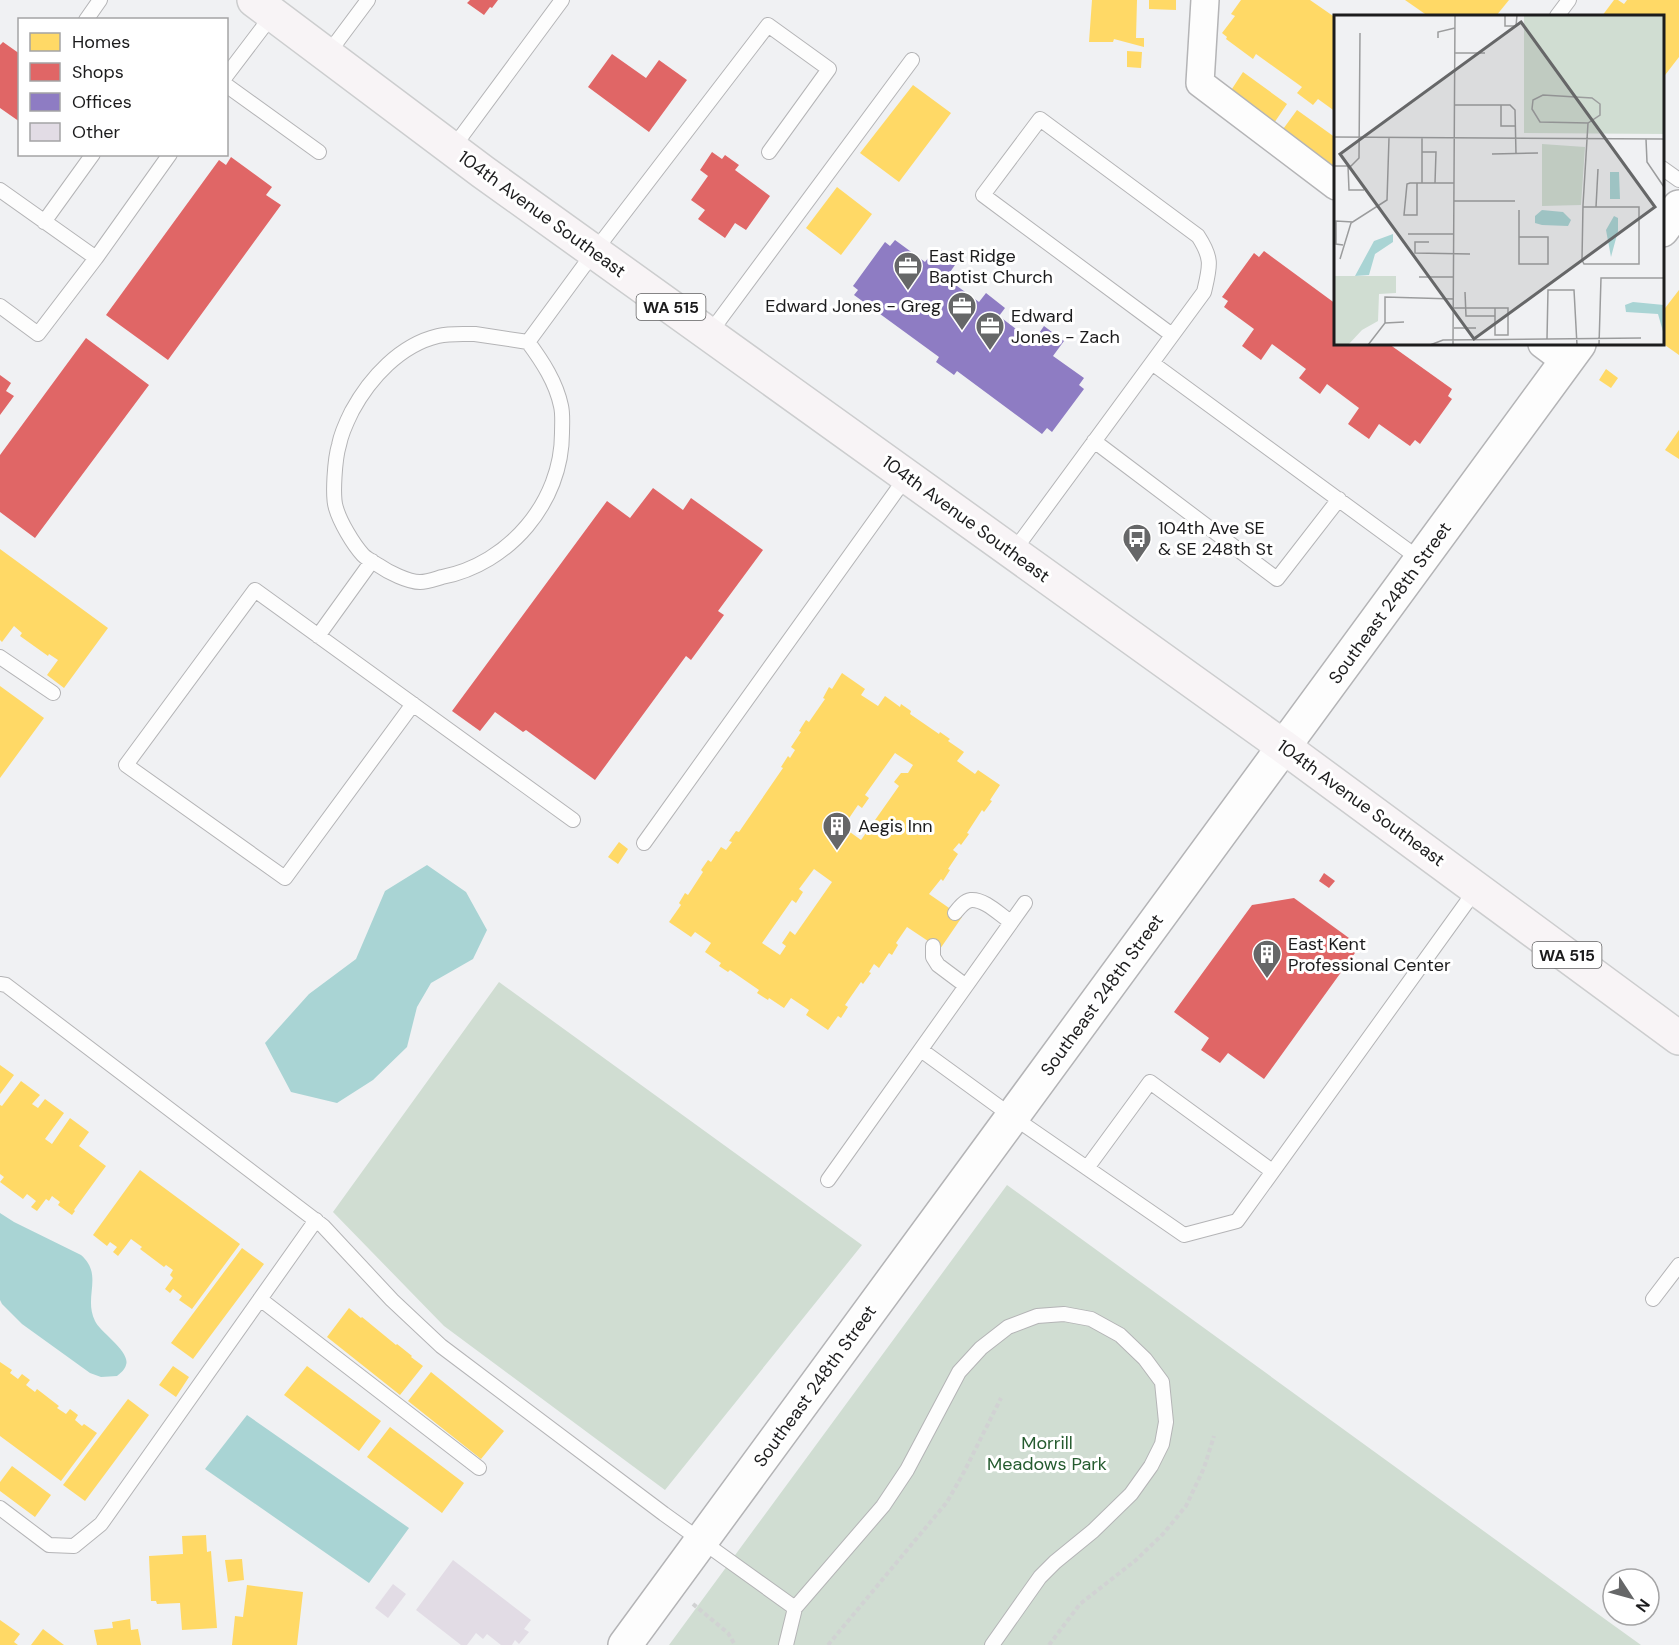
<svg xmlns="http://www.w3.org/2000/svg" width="1679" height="1645" font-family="'DM Sans',sans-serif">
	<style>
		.green { fill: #d0ddd2 }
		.water { fill: #a9d4d4 }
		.homes { fill: #ffd966; fill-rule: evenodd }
		.shops { fill: #e06666 }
		.offices { fill: #8e7cc3 }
		.building { fill: #e2dce5 }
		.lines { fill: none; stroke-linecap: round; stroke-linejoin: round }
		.service-casing { stroke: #b4b4b6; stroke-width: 16 }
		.minor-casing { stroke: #b4b4b6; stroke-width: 30 }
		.tertiary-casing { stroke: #b4b4b6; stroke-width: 36 }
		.primary-casing { stroke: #cccdce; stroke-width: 36 }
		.path { stroke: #d1d2d3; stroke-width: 4; stroke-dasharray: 4.5 3; stroke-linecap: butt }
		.service { stroke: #fdfdfd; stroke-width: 14 }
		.minor { stroke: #fdfdfd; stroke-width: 27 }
		.tertiary { stroke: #fdfdfd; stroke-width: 33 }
		.primary { stroke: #f8f4f6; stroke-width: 33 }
		.labels { text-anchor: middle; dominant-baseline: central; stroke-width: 6; stroke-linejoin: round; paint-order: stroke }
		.shield { fill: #fff; stroke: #606061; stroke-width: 1.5 }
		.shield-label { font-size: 16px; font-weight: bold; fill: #1c1c1d }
		.street-label { font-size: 18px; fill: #1c1c1d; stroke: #fff }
		.poi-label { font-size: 18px; fill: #1c1c1d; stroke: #fff; text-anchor: start }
		.park-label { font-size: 18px; fill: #255b2f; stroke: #fff }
		.inset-road { fill: none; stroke: #9b9c9d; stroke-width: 1.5 }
		.view { fill: #666768; fill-opacity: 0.15; stroke: #666768; stroke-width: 3 }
		.inset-edge { fill: none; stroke: #1c1c1d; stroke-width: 3 }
	</style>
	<rect width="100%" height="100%" fill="#f0f1f3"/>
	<path class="green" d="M499,982l363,263 -197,245 -221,-164 -111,-114z
		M1007,1185l602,437 32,23h-972z"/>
	<path class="water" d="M427,865l39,27 21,38 -14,29 -42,24 -14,24 -10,40 -34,33 -36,23 -46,-11 -26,-49 44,-49 47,-35 29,-68z
		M0,1213l14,9 67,33c23,20 2,42 14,66 5,11 36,31 31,44 -1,4 -5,8 -9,11l-16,1 -11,-4 -68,-49 -20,-20 -2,-4z
		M247,1415l162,113 -40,55 -164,-114z"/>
	<path class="homes" d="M1092,0h45l-1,38h8v9l-30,-8 -1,3h-24z
		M1149,0h27v10l-27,-1z
		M1241,0h69l26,18v94l-18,-13 -5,6 -16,-12 5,-6 -46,-33 -3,5 -27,-20 1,-2 -5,-4 13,-17 -4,-2z
		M1405,0h104l-13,16h-68z
		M1614,0h4l6,4 3,-4h52v57l-17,22v-63h-60z
		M1127,51l15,1 -1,16 -14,-1z
		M1243,72l44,32 -15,22 -44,-31z
		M913,85l38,28 -52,69 -39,-29z
		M1297,110l39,28v30l-5,6 -53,-38z
		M837,187l35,27 -31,41 -35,-27z
		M1679,290v65l-17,-12v-31z
		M1606,369l12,9 -7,10 -12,-8z
		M1679,430v29l-14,-9z
		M0,549l108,79 -44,60 -17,-13 11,-15 -9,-6 -1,2 -28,-20 2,-3 -8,-7 -12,16 -2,-2z
		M842,673l23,16 -4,6 17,11 7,-10 15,11 1,-3 10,7 -1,3 29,20 1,-2 10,7 -2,2 16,11 -7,9 18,13 3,-4 22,15 -10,15 2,1 -8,11 -2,-2 -15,23 2,1 -8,11 -2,-2 -6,7 5,4 -10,15 2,1 -7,11 -2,-2 -12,15 33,23 -22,32 -33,-22 -11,16 2,2 -6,10 -3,-2 -10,15 -5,-4 -5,8 2,1 -8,11 -2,-2 -16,23 3,2 -7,11 -3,-2 -10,14 -22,-15 3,-5 -18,-12 -7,10 -15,-10 -1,2 -11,-7 2,-3 -29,-20 -2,2 -9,-6 2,-3 -16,-11 6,-9 -16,-11 -4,5 -22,-15 12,-17 -2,-2 6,-10 3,2 15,-23 -2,-2 7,-10 3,2 10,-15 5,3 6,-8 -3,-1 7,-10 3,1 44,-64 -2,-1 7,-11 2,2 5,-8 -4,-3 10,-15 -2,-1 7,-11 3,2 16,-23 -2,-1 6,-11 3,2zM895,753l18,12 -5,8h-7l-7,9 5,4 -38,54 -18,-13 15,-22 4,3 7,-10 -4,-3zM814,869l18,13 -37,53 -5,-4 -8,12 4,3 -6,9 -18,-12 30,-43 4,3 7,-11 -4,-3z
		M0,686l44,32 -44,60z
		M619,842l9,7 -10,15 -10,-7z
		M0,1065l14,10 -14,19z
		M21,1081l19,14 -8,9 6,4 7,-9 19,14 -19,26 7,5 18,-26 19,14 -10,14 27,20 -32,44 1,1 -3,4 -14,-10 2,-3 -8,-6 -3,5 -3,-2 -9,12 -6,-4 5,-6 -9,-7 -4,5 -23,-17 4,-5 -4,-3v-69l2,1z
		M140,1170l100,74 -48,65 -13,-9 3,-4 -9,-7 -3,4 -5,-4 8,-11 -3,-3 3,-5 -7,-5 -2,2 -24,-18 2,-2 -11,-8 -13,17 -5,-4 4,-5 -7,-5 -3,4 -14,-11z
		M242,1248l22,16 -71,95 -22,-16z
		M349,1308l12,10 1,-1 34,28 1,-1 15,12 -1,1 12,9 -23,29 -73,-58z
		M0,1362l12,8 -2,3 8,6 4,-5 8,6 -4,5 9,7 2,-3 22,17 -2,2 9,6 4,-5 8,6 -3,5 7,6 2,-2 13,9 -36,48 -61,-45z
		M173,1366l16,11 -13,20 -17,-12z
		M307,1366l74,55 -22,30 -75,-56z
		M431,1372l73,59 -23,28 -73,-58z
		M128,1399l21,16 -64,86 -22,-16z
		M390,1427l74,56 -22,30 -75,-56z
		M12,1466l39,29 -16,22 -35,-26v-9z
		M206,1535l1,17 4,-1 6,77 -35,2 -2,-27 -23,1 -1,-3h-5l-2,-45 34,-2 -1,-18z
		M242,1559l2,21 -16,2 -3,-22z
		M247,1585l56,7 -6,53h-65l3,-29 8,1z
		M130,1619l1,11 7,-1 3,16h-44l-3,-15 19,-2 -1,-6z
		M0,1620l20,14 -6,8 4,3h-18z
		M43,1629l21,16h-33z"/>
	<path class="shops" d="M470,0h28l-6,8 -2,-1 -6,8 -17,-12z
		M3,42l17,12v68l-20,-14v-63z
		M612,54l34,24 13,-18 28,20 -38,52 -61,-45z
		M712,152l10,7 3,-4 14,10 -4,5 35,26 -24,34 -11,-7 -10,15 -27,-19 7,-9 -14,-10 17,-24 -8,-6z
		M231,157l41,30 -6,8 15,10 -113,155 -62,-45 113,-155 7,5z
		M1264,251l72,53v40h53l63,45 -4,7 4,3 -32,45 -5,-4 -5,6 -31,-22 -10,15 -21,-15 11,-16 -32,-24 -7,10 -21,-16 7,-9 -34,-25 -11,16 -19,-14 12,-17 -30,-22 4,-6 -6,-4 32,-44 5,4z
		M86,338l63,47 -114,153 -35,-26v-57z
		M0,375l11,8 -5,8 8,5 -14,19z
		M653,488l30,22 8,-12 72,52 -45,61 6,4 -33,45 -5,-4 -91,124 -69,-50 -3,2 -28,-20 -15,19 -28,-20 155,-210 23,17z
		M1324,873l11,8 -6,7 -10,-7z
		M1294,898l66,48 -96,133 -36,-26 -8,10 -19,-13 8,-12 -35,-26 78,-107z"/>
	<path class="offices" d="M895,240l30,22 12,-15 20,15 -11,16 33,24 7,-9 19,15 -6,8 34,26 11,-16 20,15 -11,15 31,22 -5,7 5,4 -32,43 -5,-4 -5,6 -85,-63 -3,4 -18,-13 3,-5 -85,-62 4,-5 -5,-4 32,-44 5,4z"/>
	<path class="building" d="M453,1560l78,60 -7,9 5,3 -10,12 -4,-4 -3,5h-11l-14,-11 -4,5 -7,-6 -9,12h-6l-45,-35z
		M393,1584l13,10 -18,24 -13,-10z"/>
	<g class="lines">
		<g class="service-casing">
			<path id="service" d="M1557,16l12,-16
				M86,20l14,-20
				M327,55l41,-55
				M226,76l47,-62
				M226,85l93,67
				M452,149l110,-149
				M1662,168l17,12
				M0,190l96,68
				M44,222l49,-68
				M0,306l38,28 58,-76 74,-104
				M475,334l53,8c14,19 28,40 33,64 2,8 1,18 1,27 0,69 -53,131 -120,144 -7,2 -15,5 -22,5 -12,0 -32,-10 -42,-17 -5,-3 -11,-6 -15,-10 -10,-11 -23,-33 -27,-47 -4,-12 -1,-50 3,-63 2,-11 8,-24 13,-34 18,-33 48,-66 86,-75 12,-3 25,-2 37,-2z
				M709,334l203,-274
				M528,342l66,-90 174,-227 61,44 -60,83
				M1152,363l269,197
				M1094,441l183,138 62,-80
				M1013,552l191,-260c6,-26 9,-33 -6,-56l-158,-117 -57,76 189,140
				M318,636l54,-75
				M0,657l53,36
				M413,704l-128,174 -159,-113 129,-175c106,77 212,153 318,230
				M644,843l263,-367
				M955,913c4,-5 9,-12 16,-13 14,-1 29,15 40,22
				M933,946v11l5,8 28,21
				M0,984l6,1 317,241 69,74 49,46 223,168 131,94
				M921,1050l92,67 171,118 53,-14 240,-333
				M1087,1168l63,-86 122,89
				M828,1180l197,-277
				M260,1299l219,169
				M1653,1299l26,-34
				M0,1508l49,37 25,1 27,-22 215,-304
				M786,1645l9,-37 88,-102 24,-36 52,-98 22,-24 27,-21 29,-11 27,-2 27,5 29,16 25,24 17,23 4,40 -4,22 -11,22 -20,28 -38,37 -38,31 -15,15 -48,68"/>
		</g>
		<g class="minor-casing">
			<path id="minor" d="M1205,0l-5,83 136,103
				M1542,344l24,18"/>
		</g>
		<g class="tertiary-casing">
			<path id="tertiary" d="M1662,230l17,-23
				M625,1645l954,-1301"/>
		</g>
		<g class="primary-casing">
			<path id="primary" d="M254,0l229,172 801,575 395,291"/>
		</g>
		<path class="path" d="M693,1604l35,29 7,12
			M828,1645l119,-143 17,-30 37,-74
			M1049,1645l31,-41 56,-44 27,-26 23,-28 18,-38 10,-32"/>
		<use href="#service" class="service"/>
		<use href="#minor" class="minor"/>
		<use href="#tertiary" class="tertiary"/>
		<use href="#primary" class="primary"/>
	</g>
	<defs>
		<g id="office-pin" transform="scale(1.5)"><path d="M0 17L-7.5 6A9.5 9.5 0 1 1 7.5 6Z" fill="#666768" stroke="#fff"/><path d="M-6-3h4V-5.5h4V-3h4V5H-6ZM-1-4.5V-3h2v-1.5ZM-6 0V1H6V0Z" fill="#fff"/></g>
		<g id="bus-pin" transform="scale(1.5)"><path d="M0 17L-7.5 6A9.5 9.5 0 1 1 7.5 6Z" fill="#666768" stroke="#fff"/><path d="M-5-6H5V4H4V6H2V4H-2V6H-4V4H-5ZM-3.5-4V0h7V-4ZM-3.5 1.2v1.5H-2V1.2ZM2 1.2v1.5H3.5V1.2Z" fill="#fff"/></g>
		<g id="building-pin" transform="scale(1.5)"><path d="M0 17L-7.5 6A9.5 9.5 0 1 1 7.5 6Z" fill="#666768" stroke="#fff"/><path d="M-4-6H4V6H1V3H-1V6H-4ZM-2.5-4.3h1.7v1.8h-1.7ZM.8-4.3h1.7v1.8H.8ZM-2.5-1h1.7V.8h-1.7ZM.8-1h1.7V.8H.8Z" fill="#fff"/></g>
	</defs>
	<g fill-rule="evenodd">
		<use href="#office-pin" x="908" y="266"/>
		<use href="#office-pin" x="962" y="306"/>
		<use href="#office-pin" x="990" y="326"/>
		<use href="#bus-pin" x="1137" y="538"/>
		<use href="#building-pin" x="837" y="826"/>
		<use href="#building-pin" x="1267" y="954"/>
	</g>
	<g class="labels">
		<g class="shield">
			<rect x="636.5" y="294" width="69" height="26" rx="4.5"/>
			<rect x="1532.5" y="942" width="69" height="26" rx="4.5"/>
		</g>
		<g class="shield-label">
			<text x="671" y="307">WA 515</text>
			<text x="1567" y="955">WA 515</text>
		</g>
		<g class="street-label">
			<text transform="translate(542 214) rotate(36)">104th Avenue Southeast</text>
			<text transform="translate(966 519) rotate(36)">104th Avenue Southeast</text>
			<text transform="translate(1390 603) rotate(-54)">Southeast 248th Street</text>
			<text transform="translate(1361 803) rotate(36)">104th Avenue Southeast</text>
			<text transform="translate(1102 995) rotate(-54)">Southeast 248th Street</text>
			<text transform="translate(815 1386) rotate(-54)">Southeast 248th Street</text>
		</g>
		<g class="poi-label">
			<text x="929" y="256">East Ridge<tspan x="929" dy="21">Baptist Church</tspan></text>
			<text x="941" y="306" text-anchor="end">Edward Jones - Greg</text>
			<text x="1011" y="316">Edward<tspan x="1011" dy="21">Jones - Zach</tspan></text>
			<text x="1158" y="528">104th Ave SE<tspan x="1158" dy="21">&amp; SE 248th St</tspan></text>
			<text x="858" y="826">Aegis Inn</text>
			<text x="1288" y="944">East Kent<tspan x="1288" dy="21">Professional Center</tspan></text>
		</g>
		<g class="park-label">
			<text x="1047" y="1443">Morrill<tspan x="1047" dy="21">Meadows Park</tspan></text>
		</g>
	</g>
	<g transform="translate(1334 15)">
		<rect width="330" height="330" fill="#f0f1f3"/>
		<path d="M190,0h140v119l-140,-1zM208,129l43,3 -4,58 -39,1zM0,261h62v17l-17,1 -1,27 -16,9 -14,15h-14z" fill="#d0ddd2"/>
		<path d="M276,157h9l1,27h-10zM208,195l21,2 8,8 -3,6 -26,-1 -7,-2v-7zM280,201l4,2v13l-7,26 -5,-27zM59,219v8l-18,12 -6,21 -14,1 19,-35zM299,287l31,3v30l-6,-21 -32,-2 -1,-7z" fill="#a9d4d4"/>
		<path class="inset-road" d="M171,0v11h11l1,-11M104,23v-6l17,-4M120,38h31M209,80l49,3 8,6v11l-12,8 -48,-1 -8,-13 1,-9zM120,90h56l5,5 1,44M167,90v21h15M0,122l330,2M312,124l1,23 17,25M88,137h14l-1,31M158,139l46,-1M0,151h17l8,-8 1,-125M14,151l1,24h15M83,168v32h-13l3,-31 3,-1h44M88,168v-45M120,186h61M249,192h56v57h-55l-2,-4 1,-55 5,-82M262,192l2,-38M185,195v54h29v-27h-29M74,219h46M95,227h-14v11l55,1M9,230l-7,-1v-23l17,1M6,244l11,-36 36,-23 2,-62M85,262h35M131,277l1,24h29M120,293h54v27h-13v-27M51,308l19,-1M120,313h22M213,324l1,-49h26l3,55M34,330l17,-22v-26l69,2M96,330l13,-5 198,-2M119,330l2,-330M265,330l2,-67h63"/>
		<path class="view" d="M187,7l134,185 -181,132 -134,-185z"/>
		<rect width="330" height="330" class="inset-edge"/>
	</g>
	<rect x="18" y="18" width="210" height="138" fill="#ffffff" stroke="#a4a4a5" stroke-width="1.5"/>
	<rect x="30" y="33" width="30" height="18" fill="#ffd966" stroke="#a4a4a5" stroke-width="1.5"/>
	<text x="72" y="48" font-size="18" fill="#1c1c1d">Homes</text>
	<rect x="30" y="63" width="30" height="18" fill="#e06666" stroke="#a4a4a5" stroke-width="1.5"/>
	<text x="72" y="78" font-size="18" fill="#1c1c1d">Shops</text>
	<rect x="30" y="93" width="30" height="18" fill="#8e7cc3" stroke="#a4a4a5" stroke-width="1.5"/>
	<text x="72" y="108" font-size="18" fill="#1c1c1d">Offices</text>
	<rect x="30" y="123" width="30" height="18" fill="#e2dce5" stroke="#a4a4a5" stroke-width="1.5"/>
	<text x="72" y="138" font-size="18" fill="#1c1c1d">Other</text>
	<g transform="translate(1631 1597) rotate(126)"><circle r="28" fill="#ffffff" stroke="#a4a4a5" stroke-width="1.5"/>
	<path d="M0-4.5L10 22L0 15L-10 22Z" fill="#666768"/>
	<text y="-9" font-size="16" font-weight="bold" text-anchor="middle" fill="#1c1c1d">N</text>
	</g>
</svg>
